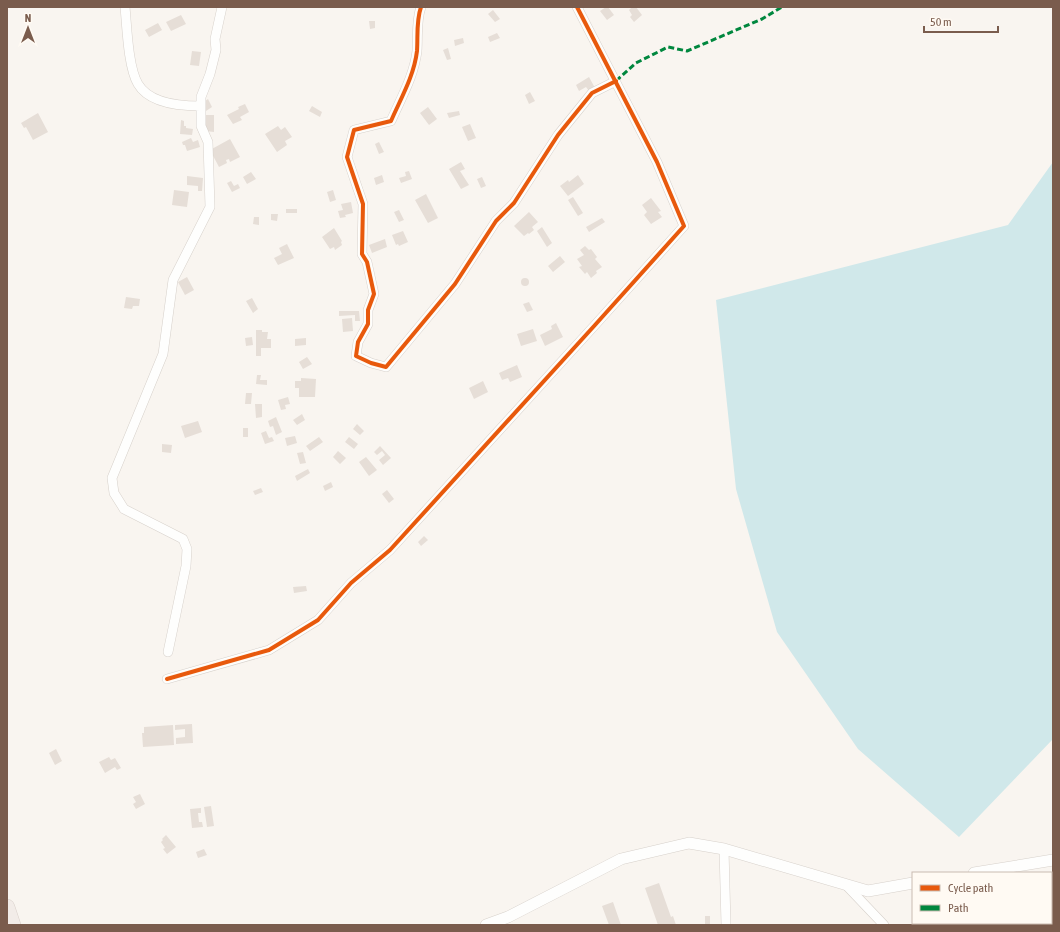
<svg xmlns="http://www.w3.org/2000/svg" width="1060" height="932" font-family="'Asap Condensed',sans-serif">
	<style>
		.water { fill: #d0e8ea }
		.building { fill: #e6ded7 }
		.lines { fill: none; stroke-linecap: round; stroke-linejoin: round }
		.minor-casing { stroke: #d7d1cb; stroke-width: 10 }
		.tertiary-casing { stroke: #d7d1cb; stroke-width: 12 }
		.trunk-casing { stroke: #dad1cc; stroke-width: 16 }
		.minor { stroke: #fefefd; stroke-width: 9 }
		.tertiary { stroke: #fefefd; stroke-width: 11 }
		.trunk { stroke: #f2ece8; stroke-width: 15 }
		.quiet { stroke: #00873e; stroke-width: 3; stroke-dasharray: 6 3; stroke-linecap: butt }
		.cycleway-casing { stroke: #fffaf3; stroke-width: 6 }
		.cycleway { stroke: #e8590c; stroke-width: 4 }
	</style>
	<rect width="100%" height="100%" fill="#f9f5f0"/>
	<path class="water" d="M1053,162v577l-94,98 -101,-88 -81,-117 -41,-143 -20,-189 292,-75z"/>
	<path class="building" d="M606,7h2l6,8 -7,5 -7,-9z
		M632,7h4l6,8 -8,7 -4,-5 2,-2 -3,-5z
		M493,10l7,9 -5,3 -7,-8z
		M181,15l5,9 -15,7 -5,-9z
		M369,21h6v7l-5,1z
		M158,23l4,7 -13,7 -4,-7z
		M497,33l3,5 -10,4 -2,-5z
		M463,38l1,5 -9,3 -1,-6z
		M448,48l3,11 -4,1 -4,-10z
		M192,51l9,1 -2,14 -9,-1z
		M589,77l6,11 -6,3 -3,-4 -7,4 -3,-6z
		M530,92l5,9 -6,3 -4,-9z
		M208,99l4,8 -6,4 -4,-8z
		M245,104l4,8 -9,5 2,3 -9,4 -6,-9 12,-6 -1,-2z
		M312,106l10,6 -2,5 -11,-6z
		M428,107l9,12 -8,6 -9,-12z
		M459,111l1,4 -11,3 -2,-5z
		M38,113l10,19 -15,8 -7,-13 -2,1 -3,-5z
		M204,115h10v17l-9,-1z
		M181,120l3,1v5h2v2l7,1 -1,6 -12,-1z
		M470,124l6,14 -8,3 -6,-14z
		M278,126l3,4 4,-3 7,10 -7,4 2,4 -10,7 -12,-18z
		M191,138l2,4 5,-2 2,7 -13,4 -2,-6h-2l-1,-3z
		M230,139l10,18 -10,5 -1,-3 -3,1 1,3 -8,4 -9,-17z
		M379,142l5,10 -5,2 -4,-10z
		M461,162l4,7 -5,2 9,14 -8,4 -12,-20z
		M409,171l3,8 -11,4 -2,-5 7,-2 -1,-4z
		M251,172l5,7 -9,5 -4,-7z
		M382,175l2,7 -8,3 -2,-7z
		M578,175l6,9 -16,12 -8,-10 8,-6 1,2z
		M187,176l16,2 -1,13h-4v-5l-11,-1z
		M482,177l4,9 -5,2 -4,-9z
		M231,181l3,5 4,-2 2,4 -8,4 -5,-9z
		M174,190l15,2 -2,15 -15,-2z
		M333,190l3,10 -6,2 -3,-10z
		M426,194l12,24 -10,5 -13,-23z
		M573,197l10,16 -5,3 -10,-16z
		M651,198l10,13 -3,1 4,5 -11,7 -7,-9 3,-3 -5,-7z
		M351,202l2,11 -8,2 1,2 -6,1 -2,-7 5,-1 -2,-6z
		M286,209h11v4h-11z
		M399,210l5,10 -5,2 -5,-10z
		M529,212l9,10 -6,5 2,3 -5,4 -1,-1 -4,3 -10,-10z
		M271,214h7l-1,7 -6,-1z
		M254,217h5v8l-6,-1z
		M602,218l3,4 -16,10 -3,-5z
		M542,227l10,16 -5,4 -10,-16z
		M334,228l8,13 -1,1 1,3 -7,5 -1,-3 -4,2 -8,-12z
		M403,231l5,11 -9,4 -1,-2 -2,1 -4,-10z
		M385,239l2,8 -15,6 -3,-8z
		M287,244l7,14 -16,7 -4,-7 8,-4 -3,-6z
		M585,246l4,4 2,-1 6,8 -2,2 7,8 -6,4 1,2 -6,5 -4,-6 -2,2 -6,-7 3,-1 -5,-7 7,-4 -4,-5z
		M560,256l5,6 -12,10 -5,-6z
		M187,277l7,13 -9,5 -7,-13z
		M521 282a4 4 0 1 1 8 0a4 4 0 1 1-8 0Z
		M126,297l14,2 -1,7h-6l-1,3 -8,-1z
		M252,298l6,11 -5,4 -7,-12z
		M529,302l4,8 -6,2 -4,-8z
		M339,311h20l1,10h-5v-6l-16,1z
		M352,318l1,13 -10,1 -1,-13z
		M556,323l7,14 -18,9 -5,-11 12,-6 -1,-3z
		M533,329l4,12 -16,5 -4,-12z
		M256,330h6v2h6l-1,7h4v9h-10v8h-5z
		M252,337l1,8 -7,1 -1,-8z
		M306,338v7l-11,1v-7z
		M307,357l5,7 -9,5 -4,-7z
		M517,365l5,12 -12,5 -2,-4 -6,2 -3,-7z
		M257,375h4l-1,5h7v5l-11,-1z
		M301,378l15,1 -1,18h-16v-9h-4v-7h6z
		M483,381l5,11 -14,7 -5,-11z
		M246,393h6l-1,11h-6z
		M288,397l2,7 -5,1 1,4 -5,1 -3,-10z
		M255,404h7v13l-6,1z
		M302,414l3,6 -8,5 -4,-5z
		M276,417l6,15 -6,3 -3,-9 -3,1 -2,-6z
		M198,421l4,11 -17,6 -4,-12z
		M357,424l7,7 -4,4 -7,-6z
		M243,428h5v9h-5z
		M266,431l3,7 3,-1 2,4 -9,3 -4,-11z
		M295,436l2,7 -10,3 -2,-8z
		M319,437l4,5 -13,9 -4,-5z
		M349,437l9,7 -4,5 -9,-7z
		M162,444l10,1 -1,8 -9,-1z
		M380,446l11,12 -8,7 -4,-5 6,-5 -3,-4 -5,4 -3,-3z
		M338,451l8,7 -6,6 -7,-7z
		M303,452l3,11 -6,1 -3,-11z
		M366,457l11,13 -8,6 -10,-14z
		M308,469l2,4 -13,8 -2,-5z
		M331,482l2,5 -8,4 -2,-5z
		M261,488l2,4 -8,3 -2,-4z
		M387,490l7,9 -5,4 -7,-9z
		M424,536l4,4 -7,6 -3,-4z
		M306,586l1,5 -13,2 -1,-6z
		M192,724l1,19 -17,1v-6l9,-1v-8l-10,1v-5z
		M173,725l1,20 -31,2 -1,-14h2v-6z
		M56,749l6,12 -7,4 -6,-12z
		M109,757l2,3 4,-2 6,10 -4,2 -2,-3 -10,6 -6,-11z
		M140,794l5,10 -9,5 -3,-5 3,-2 -3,-5z
		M211,806l3,20 -7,1 -3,-20z
		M201,808v5h-3l1,9h3l1,5 -11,1 -2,-19z
		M166,835l10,12 -9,7 -4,-5 2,-1 -4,-6 2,-2 -1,-1z
		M204,849l3,6 -9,3 -2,-6z
		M659,883l12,34 2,-1 3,9h-18l-13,-37z
		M613,902l8,23h-12l-7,-19z
		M705,916h5v9h-5z"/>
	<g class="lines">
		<g class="minor-casing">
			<path id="minor" d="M125,7c2,20 3,60 13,77 11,19 42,22 62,22
				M421,7c-5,14 -3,29 -4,44 -3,25 -16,47 -26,70l-37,9 -7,27 16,47 -1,50 5,8 7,32 -6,16v14l-10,18 -2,14 15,7 15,4 69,-83 41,-63 18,-18 44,-68 34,-42 24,-12
				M168,652l18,-86 1,-17 -4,-10 -59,-30 -10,-16 -2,-15 51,-124 10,-74 37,-73 -2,-65 -7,-16v-29l9,-23 6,-24 -1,-11 7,-32
				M167,679l102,-29 49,-30 33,-37 39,-33 205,-225 89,-99 -27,-64 -80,-155
				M724,849l2,76
				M845,884l39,41"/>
		</g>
		<g class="tertiary-casing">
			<path id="tertiary" d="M974,873l79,-13
				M486,925l22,-8 113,-58 68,-16 35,6 144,42 45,-8"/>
		</g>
		<g class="trunk-casing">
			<path id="trunk" d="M7,907l6,18"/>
		</g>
		<use href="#minor" class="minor"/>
		<use href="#tertiary" class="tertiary"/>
		<use href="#trunk" class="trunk"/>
		<path class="quiet" d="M616,81l20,-18 32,-16 19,4 75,-32 20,-12"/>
		<g class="cycleway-casing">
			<path id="cycleway" d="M421,7c-5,14 -3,29 -4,44 -3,25 -16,47 -26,70l-37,9 -7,27 16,47 -1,50 5,8 7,32 -6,16v14l-10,18 -2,14 15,7 15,4 69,-83 41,-63 18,-18 44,-68 34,-42 24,-12
				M167,679l102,-29 49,-30 33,-37 39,-33 205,-225 89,-99 -27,-64 -80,-155"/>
		</g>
		<use href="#cycleway" class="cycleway"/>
	</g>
	<rect width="1060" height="932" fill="none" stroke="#7a5c4d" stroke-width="16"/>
	<rect x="912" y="872" width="140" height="52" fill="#fffaf3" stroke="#cabbb1"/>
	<rect x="920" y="885" width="20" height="6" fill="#e8590c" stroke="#cabbb1"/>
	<text x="948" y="892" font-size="12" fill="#7a5c4d">Cycle path</text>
	<rect x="920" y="905" width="20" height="6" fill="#00873e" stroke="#cabbb1"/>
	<text x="948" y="912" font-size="12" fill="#7a5c4d">Path</text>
	<g transform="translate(28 28)" stroke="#fffaf3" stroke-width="3" paint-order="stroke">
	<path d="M0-3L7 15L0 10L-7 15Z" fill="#7a5c4d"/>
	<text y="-6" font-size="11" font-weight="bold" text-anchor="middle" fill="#7a5c4d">N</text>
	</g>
	<path d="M924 26v6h74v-6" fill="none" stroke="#7a5c4d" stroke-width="2"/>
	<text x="930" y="26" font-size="12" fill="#7a5c4d" stroke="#fffaf3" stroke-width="3" paint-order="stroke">50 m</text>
</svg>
